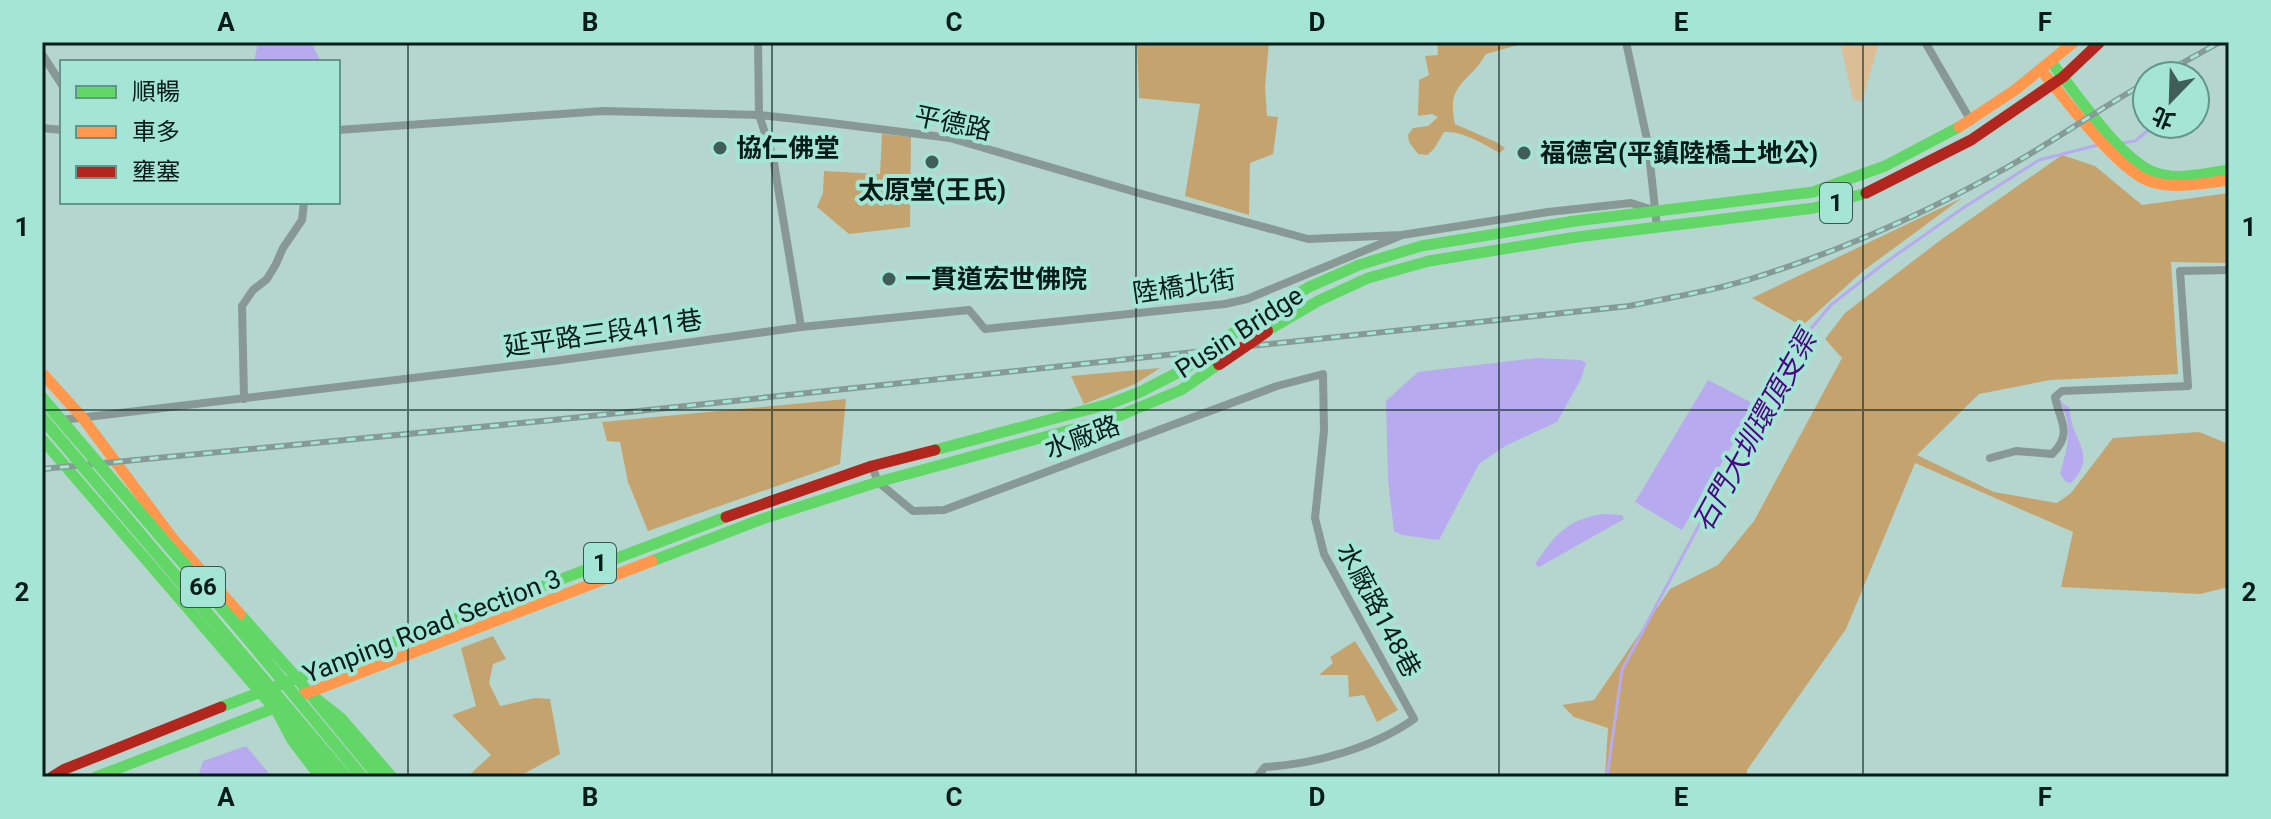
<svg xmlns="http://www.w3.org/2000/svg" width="2271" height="819" font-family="Roboto,'Noto Sans TC',sans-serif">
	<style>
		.green { fill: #dcbe96 }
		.forest { fill: #c5a36f }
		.water { fill: #b8aaee }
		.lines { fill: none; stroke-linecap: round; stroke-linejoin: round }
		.stream { stroke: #b8aaee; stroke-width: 3 }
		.street { stroke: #889894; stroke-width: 8 }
		.fast { stroke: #63d668; stroke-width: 11 }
		.slow { stroke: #ff974d; stroke-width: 11 }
		.jam { stroke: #b3261e; stroke-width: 11 }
		.rail-casing { stroke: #869a96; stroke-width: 6 }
		.rail { stroke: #a5e5d6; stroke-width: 3; stroke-dasharray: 9; stroke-linecap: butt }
		.fast-bridge { stroke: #63d668; stroke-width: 12 }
		.jam-bridge { stroke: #b3261e; stroke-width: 12 }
		.grid { fill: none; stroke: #031c17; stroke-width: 2; stroke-opacity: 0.55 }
		.poi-dot { fill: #415d57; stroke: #a5e5d6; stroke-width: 3 }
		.labels { text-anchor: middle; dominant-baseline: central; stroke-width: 8; stroke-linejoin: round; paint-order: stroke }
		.shield { fill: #a5e5d6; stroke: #345850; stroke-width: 2 }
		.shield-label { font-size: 24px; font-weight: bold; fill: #031c17 }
		.street-label { font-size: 26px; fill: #031c17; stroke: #a5e5d6 }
		.poi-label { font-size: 26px; font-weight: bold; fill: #031c17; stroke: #a5e5d6; text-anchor: start }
		.water-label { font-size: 28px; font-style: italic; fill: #480782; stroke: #a5e5d6 }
		.neatline { fill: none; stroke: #031c17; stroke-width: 3 }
		.grid-label { font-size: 26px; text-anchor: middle; font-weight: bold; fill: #031c17 }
	</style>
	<rect width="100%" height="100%" fill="#b4d6ce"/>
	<path class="green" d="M1840,42h39l-17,60 -9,-3z"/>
	<path class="forest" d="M1137,42h132l-4,45 2,29 11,1 -5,37 -23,9 -1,52 -64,-19 15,-92 -61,-6z
		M1437,42h92l-43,12c-18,31 -40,28 -31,70l41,18 9,6 -5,5c-17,-9 -36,-22 -56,-21l-10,17 -7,6 -9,-1 -9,-12 -1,-7 5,-7 15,-2 10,-9 -6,-3 -14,2 1,-36 10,-5 -4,-19 13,-1z
		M882,134l29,3 -1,90 -61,7 -32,-27 6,-14 1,-22 56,3z
		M2062,155l33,11 47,39 87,-12v70l-58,-1 7,112 -128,6 -71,14 -62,61 77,37 63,11 14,-10 42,-55 86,-6 30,12v143l-29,7 -139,-7 12,-55 -158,-69 -69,166 -99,141v7h-142l3,-49 -34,-11 -12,-12 32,-5 76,-111 48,-24 36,-44 88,-163 -17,-19 20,-26 97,-74z
		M1962,198l-99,73 -61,55 -50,-28z
		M1160,368l-25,16 -51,20 -13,-28z
		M846,399l-6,65 -192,67 -20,-49 -8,-40 -13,-1 -5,-19z
		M493,636l13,23 -13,5 -4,19 11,23 35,-8 15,1 10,55 -42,23h-51l24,-22 -39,-40 24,-9 -15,-58z
		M1355,641l43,69 -21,12 -13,-27 -15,2 -1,-22h-29l14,-12 -3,-6z"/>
	<path class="water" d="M258,42h53l10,20h-67z
		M1537,358l44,2 5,3 -5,16 -24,43 -52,24 -26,18 -40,76 -37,-5 -8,-4 -6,-52 -2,-78 32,-29z
		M1708,380l48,25 -74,125 -47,-28z
		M2061,400l2,4 6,3c1,7 2,14 4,20 9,23 19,34 -2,56l-5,-1 -6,-8c7,-27 15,-47 -1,-73z
		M1604,514l18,1 2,4 -85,48 -4,-3c21,-30 32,-45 69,-50z
		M246,746l26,31h-74l5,-16z"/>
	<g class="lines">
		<path class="stream" d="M2122,143l13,-2 21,-17
			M1607,777l15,-107 102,-192 85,-147 22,-26 51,-40 81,-57 76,-48 59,-15"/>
		<path class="street" d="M758,42l1,73 14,42 28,170
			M1626,42l22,102 9,83
			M1925,42l46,79
			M42,54l20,31
			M42,128l20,2
			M338,130l265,-19 156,4 64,7 127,16 192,56 166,45 94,-4 146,-23 83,-9 19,6
			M244,399l-2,-93 11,-16 14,-11 9,-15 7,-16 19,-28 2,-18
			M62,420l492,-59 247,-34 168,-17 16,19 240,-25 22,-5 155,-64
			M1990,458l26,-7 36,3c22,-21 7,-34 3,-57l7,-6 126,-5 -8,-115 49,-1
			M872,466l6,16 35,29 31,-1 333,-124 46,-12 1,57 -9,87 9,36 90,165c-41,29 -99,45 -149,48l-8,10"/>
		<path class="fast" d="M2051,62c24,29 70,100 105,111 22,8 50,0 73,-3
			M1247,324l62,-37 50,-22 62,-19 154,-25 238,-29 72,-26 74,-39
			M1267,331l51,-30 50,-23 61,-17 148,-24 237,-29 52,-15
			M42,439l291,338
			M935,450l174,-46 31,-12 39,-20
			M652,561l113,-43 113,-36 236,-64 67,-28 38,-26
			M240,614l56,63 82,100
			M308,692l33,26 51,59
			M221,707l505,-190
			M275,708l17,32 28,37
			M96,777l186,-72"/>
		<path class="slow" d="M2042,71c23,28 75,98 107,110 25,9 55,2 80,-1
			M1959,127l56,-37 59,-48
			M42,373l40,44 92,123 66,74
			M302,695l350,-134"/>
		<path class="jam" d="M1866,193l105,-53 92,-63 37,-35
			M726,517l146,-51 63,-16
			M52,777l13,-8 156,-62"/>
		<g class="rail-casing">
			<path id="rail" d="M2159,76l61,-34
				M42,469l511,-49 1076,-114c44,-9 89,-16 131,-30 85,-27 168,-64 246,-108 48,-27 93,-59 141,-86"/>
		</g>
		<use href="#rail" class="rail"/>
		<path class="fast-bridge" d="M1179,372l68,-48
			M42,398l202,236 118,143
			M42,418l304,359"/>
		<path class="jam-bridge" d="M1219,364l48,-33"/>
	</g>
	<path class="grid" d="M408,42v735M772,42v735M1136,42v735M1499,42v735M1863,42v735M42,410h2187"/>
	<g class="poi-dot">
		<circle cx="720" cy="148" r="8"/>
		<circle cx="1524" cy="153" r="8"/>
		<circle cx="932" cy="162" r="8"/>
		<circle cx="889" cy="279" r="8"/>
	</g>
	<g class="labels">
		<g class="shield">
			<rect x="1820" y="183" width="32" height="40" rx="6"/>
			<rect x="584" y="543" width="32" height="40" rx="6"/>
			<rect x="181" y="567" width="44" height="40" rx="6"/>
		</g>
		<g class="shield-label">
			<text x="1836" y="203">1</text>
			<text x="600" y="563">1</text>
			<text x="203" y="587">66</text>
		</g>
		<g class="street-label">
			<text transform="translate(953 123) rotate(12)">平德路</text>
			<text transform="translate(1184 286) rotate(-8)">陸橋北街</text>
			<text transform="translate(1239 332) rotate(-33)">Pusin Bridge</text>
			<text transform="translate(603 333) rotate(-8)">延平路三段411巷</text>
			<text transform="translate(1082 437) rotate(-20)">水廠路</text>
			<text transform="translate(1379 610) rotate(62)">水廠路148巷</text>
			<text transform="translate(432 626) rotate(-21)">Yanping Road Section 3</text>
		</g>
		<g class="poi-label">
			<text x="736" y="148">協仁佛堂</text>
			<text x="1540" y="153">福德宮(平鎮陸橋土地公)</text>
			<text x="932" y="190" text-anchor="middle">太原堂(王氏)</text>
			<text x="905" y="279">一貫道宏世佛院</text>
		</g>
		<g class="water-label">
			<text transform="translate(1755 431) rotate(-61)">石門大圳環頂支渠</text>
		</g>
	</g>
	<rect width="2271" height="819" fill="none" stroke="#a5e5d6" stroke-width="88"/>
	<rect x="60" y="60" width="280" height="144" fill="#a5e5d6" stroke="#64958a" stroke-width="2"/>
	<rect x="76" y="86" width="40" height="12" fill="#63d668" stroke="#64958a" stroke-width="2"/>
	<text x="132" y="100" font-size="24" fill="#031c17">順暢</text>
	<rect x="76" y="126" width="40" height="12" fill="#ff974d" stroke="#64958a" stroke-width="2"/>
	<text x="132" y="140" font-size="24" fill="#031c17">車多</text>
	<rect x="76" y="166" width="40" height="12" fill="#b3261e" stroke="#64958a" stroke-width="2"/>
	<text x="132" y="180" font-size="24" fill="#031c17">壅塞</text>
	<g transform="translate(2171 100) rotate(203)"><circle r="38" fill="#a5e5d6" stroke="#64958a" stroke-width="2"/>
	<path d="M0-6L14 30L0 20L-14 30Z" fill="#415d57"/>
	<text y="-12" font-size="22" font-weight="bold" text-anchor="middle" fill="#031c17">北</text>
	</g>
	<rect x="44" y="44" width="2183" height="731" class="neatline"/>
	<g class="grid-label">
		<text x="226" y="31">A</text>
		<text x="590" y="31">B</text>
		<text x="954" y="31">C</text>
		<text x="1317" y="31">D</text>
		<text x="1681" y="31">E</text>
		<text x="2045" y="31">F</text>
		<text x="22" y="236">1</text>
		<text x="2249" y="236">1</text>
		<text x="22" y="601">2</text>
		<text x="2249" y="601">2</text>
		<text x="226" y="806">A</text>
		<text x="590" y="806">B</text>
		<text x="954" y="806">C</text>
		<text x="1317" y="806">D</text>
		<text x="1681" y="806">E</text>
		<text x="2045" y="806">F</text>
	</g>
</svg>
